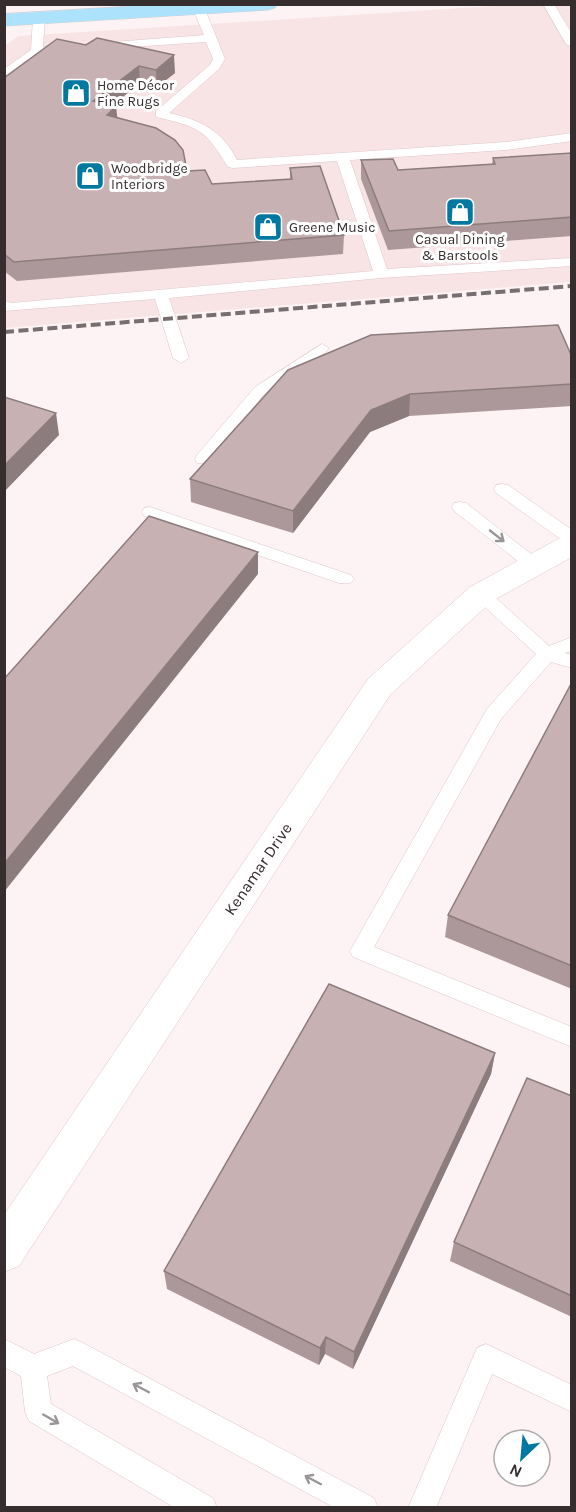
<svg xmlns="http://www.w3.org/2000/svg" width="576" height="1512" font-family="Karla,sans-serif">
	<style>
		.built { fill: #f8e4e5 }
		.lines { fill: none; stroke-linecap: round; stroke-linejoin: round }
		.service-casing { stroke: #ddc6c8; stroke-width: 1 }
		.tertiary-casing { stroke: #ddc6c8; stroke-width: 1 }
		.primary-casing { stroke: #d3d1d1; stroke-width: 1 }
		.service { fill: #fff; fill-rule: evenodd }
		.tertiary { fill: #fff; fill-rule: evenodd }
		.primary { fill: #ace2fc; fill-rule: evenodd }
		.rail { stroke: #776e6f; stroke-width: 4; stroke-dasharray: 10 4.5; stroke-linecap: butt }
		.wall { fill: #ac989a }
		.shaded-wall { fill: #8c7c7d }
		.building { fill: #c8b1b3; stroke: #8c7c7d; stroke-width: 1.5 }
		.oneway { stroke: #9a9696 }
		.labels { text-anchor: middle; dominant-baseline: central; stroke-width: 6; stroke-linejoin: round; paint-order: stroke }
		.far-poi-label { font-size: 14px; fill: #362d2e; stroke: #fff; text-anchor: start }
		.street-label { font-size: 16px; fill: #362d2e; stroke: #fff }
	</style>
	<rect width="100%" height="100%" fill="#fdf3f4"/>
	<path class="built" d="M509,5h62v277l-566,46 -1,-282 15,-10z"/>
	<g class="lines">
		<g class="service-casing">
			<path id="service" d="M543,4h11l18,30v13l-6,-3z
				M199,6l6,3 20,50 -6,10 -50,44c31,7 53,17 68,47l269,-18 66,-9v8l-66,9 -156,10 37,109 185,-11v8l-191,12 -212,20 20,60 -8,5 -8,-5 -18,-59 -151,12v-10l8,2 361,-32 -36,-110 -104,7 -5,-1c-23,-38 -29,-40 -72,-50v-6l54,-46 3,-6 -7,-17 -106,7 -6,-3 6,-3 104,-8 -11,-26z
				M39,15l6,3 -2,29 22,-1 6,3 -6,3 -25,2 -36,24v-9l27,-19 2,-32z
				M322,344l7,4 -2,3 -62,42 -56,70h-12l-2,-4 2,-4 58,-68z
				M502,484l6,1 64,45v14l-6,-1 -70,-50 -2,-4 2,-4z
				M460,502l6,1 74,58 3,4 -3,4h-12l-74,-58 -2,-4 2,-4z
				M150,507l201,68 3,4 -3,4h-12l-195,-67 -2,-4 2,-4z
				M481,588l6,2 62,56 23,-9v14l-7,2 7,2v13l-21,-6 -50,57 -127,228 198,80v20l-219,-90 -3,-6 137,-242 49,-55 -61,-56 -3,-4 3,-4z
				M4,1339l30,15 40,-15 9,4 291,155 4,10h-43l-262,-142 -26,10 4,28 162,94 4,10h-42l-146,-87 -4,-9 -4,-36 -17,-9z
				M486,1344l86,41v27l-80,-38 -56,134h-28l69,-160z"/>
		</g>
		<g class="tertiary-casing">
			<path id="tertiary" d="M572,535v22l-80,44 -102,94 -371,571 -15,6v-57l364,-536 102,-92 92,-50z"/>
		</g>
		<g class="primary-casing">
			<path id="primary" d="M167,4h110l-2,4 -7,2 -264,16v-12z"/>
		</g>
		<use href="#service" class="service"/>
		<use href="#tertiary" class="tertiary"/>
		<use href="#primary" class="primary"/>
		<path class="rail" d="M4,332l568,-46"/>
	</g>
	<path class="wall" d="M57,39l118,34 -18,14 -17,-4 -27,22 4,13 70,53 25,13 78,-5v-11l54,67 -1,19 -326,27 -13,-10v-193z
		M572,153v83l-184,14 -27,-71v-19l37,10 94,-6 1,-6z
		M572,357v49l-163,10 -39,16 -77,101 -102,-31 -1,-23 98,-109z
		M572,682v307l-127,-52 3,-22z
		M495,1053l-4,21 -138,295 -28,-15 -6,11 -152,-76 -3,-18z
		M572,1096v221l-122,-56 4,-19z"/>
	<path class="shaded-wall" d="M174,55l1,18 -18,14 -1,-17z
		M139,66l1,17 -45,36 -2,-18z
		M116,106l2,17 -11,-8z
		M410,394l-1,22 -39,16 -77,101v-22l78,-101z
		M56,413l3,22 -55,57v-26z
		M258,552v22l-254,318v-28z
		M495,1053l-4,21 -138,295 1,-17z
		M326,1337l-1,17 -6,11 1,-17z"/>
	<path class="building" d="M97,38l77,17 -18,15 -17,-4 -46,35 23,5 -9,9 49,13 19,12 8,10 4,21 18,-1 7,14 80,-5 -2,-11 30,-2 24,69 -330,27 -10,-8v-176l53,-39 29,6z
		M572,153v64l-183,14 -28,-71 32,-1 5,11 97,-6 -2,-6z
		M558,325l14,32v27l-162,10 -39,16 -78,101 -103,-32 98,-109 83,-35z
		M4,397l52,16 -52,53z
		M149,516l109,36 -254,312v-185z
		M572,682v284l-124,-51z
		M329,984l166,69 -141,299 -28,-15 -6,11 -156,-77z
		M527,1078l45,18v200l-118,-54z"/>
	<defs><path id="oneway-shaft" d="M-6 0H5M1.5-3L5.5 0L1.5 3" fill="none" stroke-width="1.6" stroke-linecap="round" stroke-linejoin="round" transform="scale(1.5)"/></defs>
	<g class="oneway">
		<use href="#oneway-shaft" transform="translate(497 536) rotate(38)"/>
		<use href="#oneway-shaft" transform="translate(141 1388) rotate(-152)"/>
		<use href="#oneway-shaft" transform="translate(51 1419) rotate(30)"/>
		<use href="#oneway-shaft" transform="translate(313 1480) rotate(-152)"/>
	</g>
	<defs>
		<g id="shop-square" transform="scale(1.5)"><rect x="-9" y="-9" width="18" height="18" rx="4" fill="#0078a0" stroke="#fff"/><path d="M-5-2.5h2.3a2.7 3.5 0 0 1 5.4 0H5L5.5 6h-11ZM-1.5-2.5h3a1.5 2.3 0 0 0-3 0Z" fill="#fff"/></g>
	</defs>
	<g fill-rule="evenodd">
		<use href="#shop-square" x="76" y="93"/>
		<use href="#shop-square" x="90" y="176"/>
		<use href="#shop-square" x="460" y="212"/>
		<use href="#shop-square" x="268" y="227"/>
	</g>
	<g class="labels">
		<g class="far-poi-label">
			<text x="97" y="85">Home Décor<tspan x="97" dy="16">Fine Rugs</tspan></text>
			<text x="111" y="168">Woodbridge<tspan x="111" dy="16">Interiors</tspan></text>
			<text x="289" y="227">Greene Music</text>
			<text x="460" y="239" text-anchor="middle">Casual Dining<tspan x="460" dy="16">&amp; Barstools</tspan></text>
		</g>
		<g class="street-label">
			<text transform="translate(258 869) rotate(-56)">Kenamar Drive</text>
		</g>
	</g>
	<rect width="576" height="1512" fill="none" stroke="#362d2e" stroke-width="12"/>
	<g transform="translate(522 1458) rotate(206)"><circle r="28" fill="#ffffff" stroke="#afabab" stroke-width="1.5"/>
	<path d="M0-4.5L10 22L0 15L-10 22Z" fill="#0078a0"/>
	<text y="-9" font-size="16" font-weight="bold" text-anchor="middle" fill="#362d2e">N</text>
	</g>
</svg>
